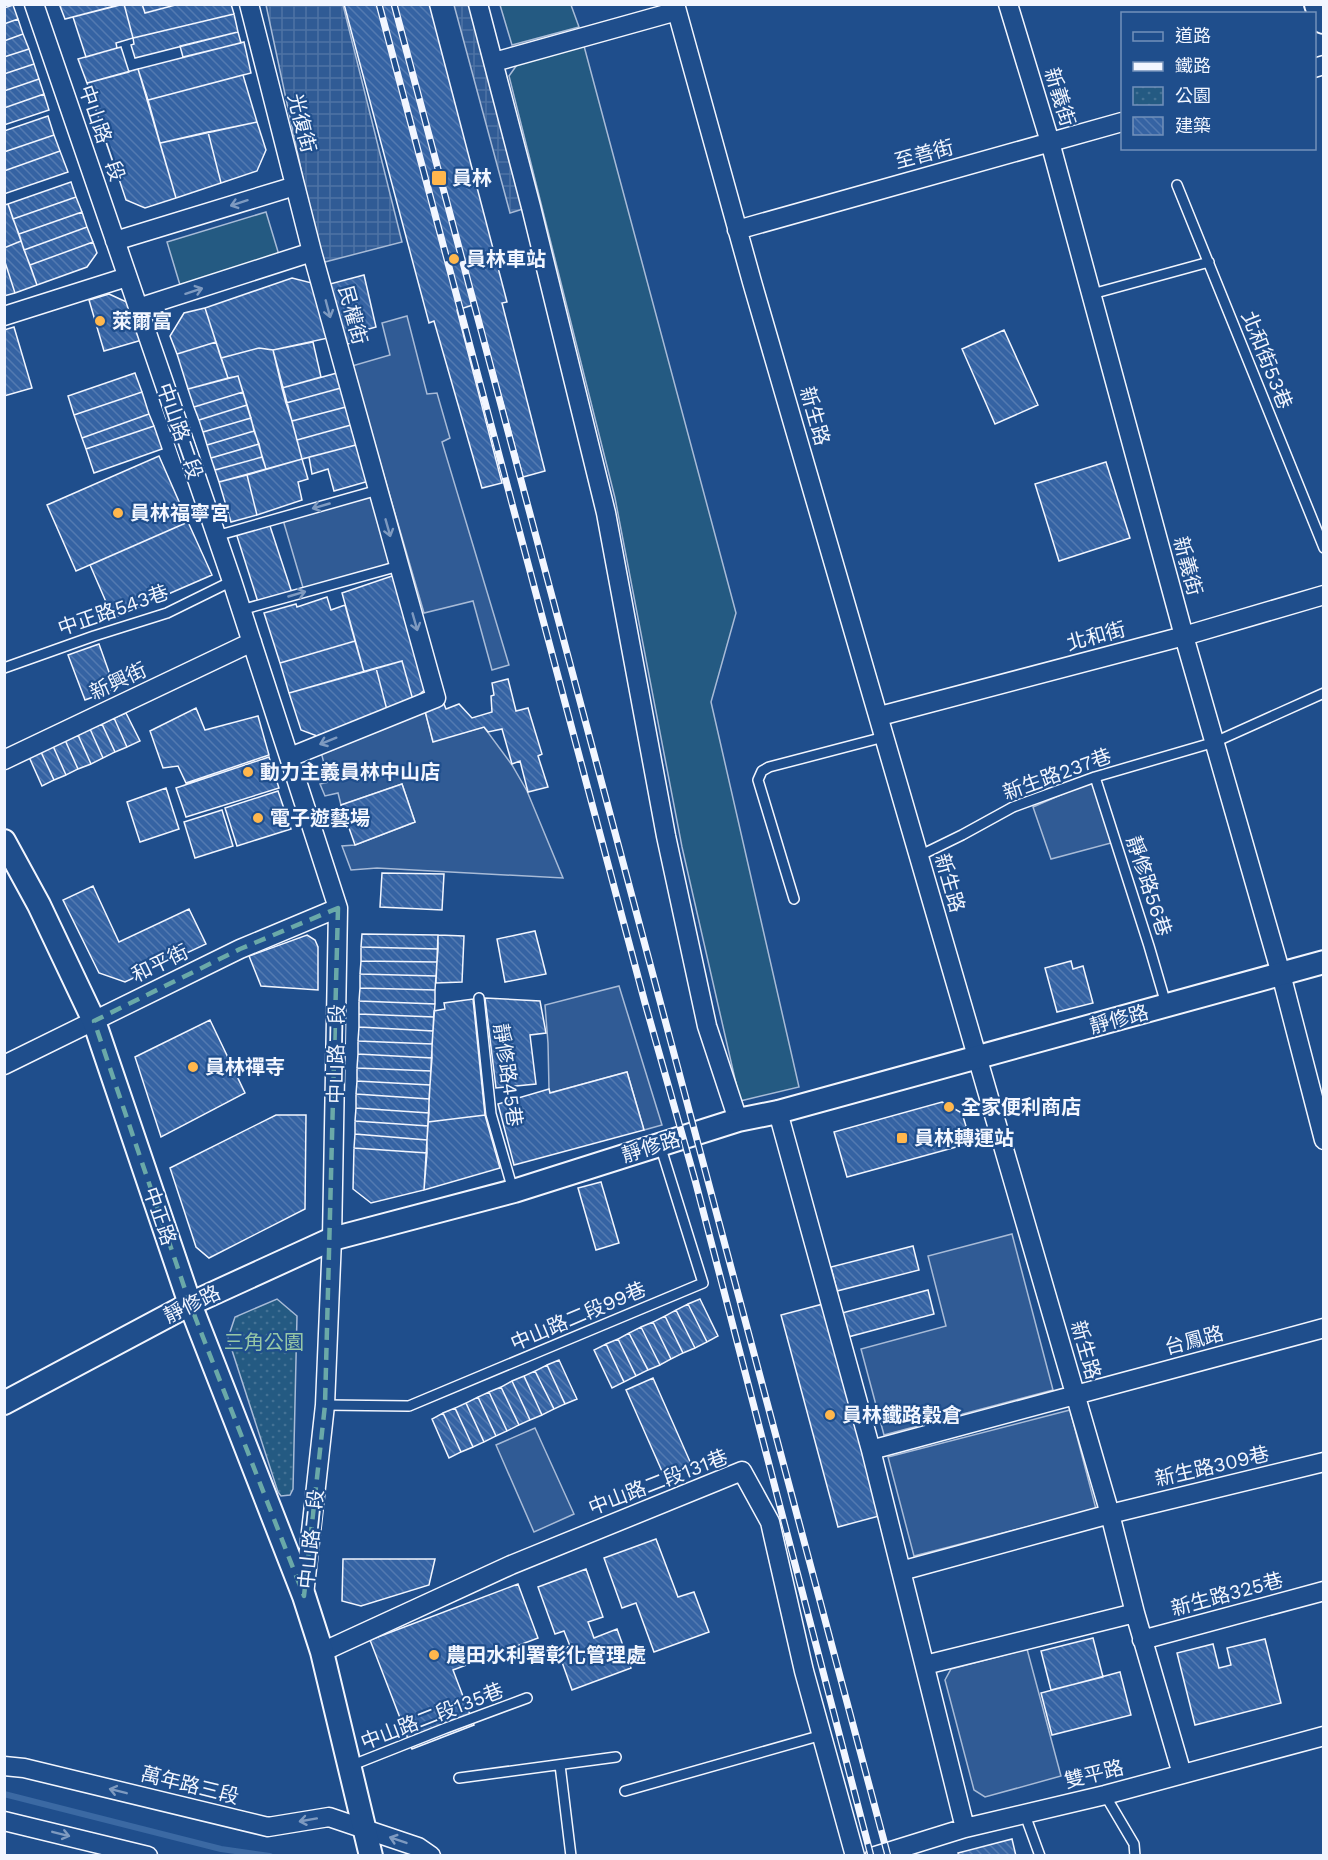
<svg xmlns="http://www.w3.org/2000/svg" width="1328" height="1860" font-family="'Work Sans','Noto Sans TC',sans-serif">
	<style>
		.green { fill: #245a82; stroke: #a8bbd7; stroke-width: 1.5 }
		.park { fill: url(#park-dots); stroke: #a8bbd7; stroke-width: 1.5 }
		.parking { fill: #305b95; stroke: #a8bbd7; stroke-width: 1.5 }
		.plaza { fill: url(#plaza-grid); stroke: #a8bbd7; stroke-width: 1.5 }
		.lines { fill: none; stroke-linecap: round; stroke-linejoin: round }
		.stream { stroke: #3b69a3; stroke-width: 6 }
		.building { fill: url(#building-back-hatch); stroke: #f2f6ff; stroke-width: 1.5 }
		.service-casing { stroke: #f2f6ff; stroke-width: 12 }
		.minor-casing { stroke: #f2f6ff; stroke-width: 21 }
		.tertiary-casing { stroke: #f2f6ff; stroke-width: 26 }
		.primary-casing { stroke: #f2f6ff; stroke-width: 32 }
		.service { stroke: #1f4e8c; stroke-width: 9 }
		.minor { stroke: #1f4e8c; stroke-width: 18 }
		.tertiary { stroke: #1f4e8c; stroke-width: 22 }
		.primary { stroke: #1f4e8c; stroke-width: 28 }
		.rail-casing { stroke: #f2f6ff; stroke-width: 7 }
		.rail { stroke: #1f4e8c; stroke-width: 4.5; stroke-dasharray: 14; stroke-linecap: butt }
		.oneway { stroke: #7e9ac0 }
		.marked { fill: none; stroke: #6aa9a8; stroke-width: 4.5; stroke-dasharray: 12 8; stroke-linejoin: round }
		.poi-dot { fill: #ffb74d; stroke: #1f4e8c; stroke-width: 2 }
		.labels { text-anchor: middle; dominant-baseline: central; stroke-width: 4.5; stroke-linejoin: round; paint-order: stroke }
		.street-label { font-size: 20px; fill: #f2f6ff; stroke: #1f4e8c }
		.poi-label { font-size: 20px; font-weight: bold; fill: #f2f6ff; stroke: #1f4e8c; text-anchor: start }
		.park-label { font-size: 20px; fill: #97c8a6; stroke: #1f4e8c }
	</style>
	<defs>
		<pattern id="park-dots" width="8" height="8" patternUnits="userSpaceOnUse" patternTransform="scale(1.5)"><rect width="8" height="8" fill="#245a82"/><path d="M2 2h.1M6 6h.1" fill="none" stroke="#447295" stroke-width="1.8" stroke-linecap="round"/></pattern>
		<pattern id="plaza-grid" width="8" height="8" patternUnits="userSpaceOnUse" patternTransform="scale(1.5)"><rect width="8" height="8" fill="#305b95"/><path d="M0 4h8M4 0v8" fill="none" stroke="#4e73a5"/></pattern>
		<pattern id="building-back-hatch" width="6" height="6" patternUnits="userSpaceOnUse" patternTransform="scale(1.5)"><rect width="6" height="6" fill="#3563a3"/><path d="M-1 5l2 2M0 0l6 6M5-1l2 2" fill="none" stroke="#537ab1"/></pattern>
	</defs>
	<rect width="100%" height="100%" fill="#1f4e8c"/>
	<path class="green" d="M500,5h71l8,22 -67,18z
		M584,46l152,567 -25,89 88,385 -59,14 -58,-254 -67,-349 -106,-422 10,-14z
		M266,212l13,43 -99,30 -13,-43z"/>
	<path class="park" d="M277,1299l20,17 -4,173 -3,6 -9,1 -3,-4 -50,-154 7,-21z"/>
	<path class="parking" d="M407,316l20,78 10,-1 13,45 -8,4 67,223 -17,5 -19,-69 -49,12 -72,-247 38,-11 -8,-32z
		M375,493l21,71 -92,27 -21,-71z
		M425,711l8,30 51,-14 28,38 15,26 36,87 -186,-10 -26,2 -9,-24 13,-1 60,-23 -13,-38 -61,21 -3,-12 -13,3 -5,-12 9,-2 -8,-30z
		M1095,780l16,63 -60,16 -18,-52z
		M619,986l43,139 -18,5 -17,-58 -77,21 -1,-4 -1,-46 -3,-38z
		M1012,1234l41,156 -169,45 -23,-86 85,-23 -18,-70z
		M1070,1410l26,99 -182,47 -26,-99z
		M535,1428l39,86 -40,18 -38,-87z
		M1027,1649l34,127 -76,21 -11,-7 -29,-110 6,-11z"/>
	<path class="plaza" d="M266,5h77l59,237 -81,21z
		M454,5h15l54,204 -13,4z"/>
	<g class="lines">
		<path class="stream" d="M4,1794l217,55 49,7"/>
	</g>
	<path class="building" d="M64,4h58l-57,15 -5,-13z
		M124,4h18l3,9 34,-9h52l3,10 -101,24z
		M124,4l9,34 -17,5 1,5 -31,9 -13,-40z
		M142,4h37l-34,9z
		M344,4h85l78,298 -5,1 43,168 -22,6 -47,-173 -19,6 45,173 -20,5 -48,-167 -5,2z
		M13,5l5,14 -14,5v-16z
		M234,14l4,18 -103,26 -4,-13 3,-1 -1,-6z
		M18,19l5,15 -19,7v-17z
		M238,32l3,11 -58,14 -3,-11z
		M23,34l6,15 -25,8v-16z
		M244,42l7,31 -103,27 -10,-31z
		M121,47l8,25 -42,11 -9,-24z
		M29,49l5,15 -30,10v-17z
		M34,64l5,15 -35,12v-17z
		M138,69l38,129 -31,10 -19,-8 -39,-117z
		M243,75l14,47 -97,21 -12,-43z
		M39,79l5,15 -40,14v-17z
		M44,94l5,16 -45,15v-17z
		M48,116l6,19 -50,17v-21z
		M257,122l9,28 -9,21 -36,12 -13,-51z
		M208,132l13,51 -45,15 -16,-55z
		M54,135l6,16 -56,20v-19z
		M60,151l8,21 -64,22v-23z
		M71,182l5,15 -63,22 -5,-15z
		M76,197l6,15 -63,22 -6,-15z
		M8,204l13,37 -17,7v-43z
		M82,212l5,15 -63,23 -5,-16z
		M87,227l6,15 -63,23 -6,-15z
		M21,241l16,44 -22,8 -11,-34v-11z
		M93,242l4,11 -10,14 -50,18 -7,-20z
		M4,259l11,34 -11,3z
		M364,275l12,52 -25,7 2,9 -6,1 -17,-60z
		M292,278l20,5 16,55 -55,12 -14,-2 -38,10 -16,-50z
		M109,294l22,10 11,36 -38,11 -15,-51z
		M205,308l11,34 -39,12 -7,-18 14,-23z
		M14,327l18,61 -28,8v-66z
		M1004,330l34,75 -43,19 -33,-75z
		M216,342l12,36 -40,11 -11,-35z
		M313,342l8,35 -39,11 -9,-38z
		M259,348l14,2 29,109 -36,10 -28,-93 -10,2 -7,-20z
		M135,373l7,19 -68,23 -6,-19z
		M337,373l4,15 -55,15 -4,-15z
		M238,376l5,16 -49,15 -6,-18z
		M341,388l5,19 -54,14 -6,-18z
		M142,392l7,22 -67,24 -8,-23z
		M243,392l4,13 -48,15 -5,-13z
		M247,405l4,13 -48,14 -4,-12z
		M346,407l5,18 -54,15 -5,-19z
		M149,414l5,12 -68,23 -4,-11z
		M251,418l3,13 -47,14 -4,-13z
		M351,425l5,20 -54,14 -5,-19z
		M154,426l8,23 -68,24 -8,-24z
		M254,431l5,13 -48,14 -4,-13z
		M259,444l3,13 -47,13 -4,-12z
		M356,445l13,36 -35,10 -6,-22 -16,5 -3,-17z
		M159,456l29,66 -112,49 -29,-66z
		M262,457l4,12 -47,13 -4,-12z
		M302,459l6,20 -10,3 4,18 -45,15 -10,-40z
		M1106,462l24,76 -71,23 -24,-77z
		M247,475l10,40 -26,7 -12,-40z
		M188,522l24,53 -99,43 -23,-53z
		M269,523l23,70 -34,9 -22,-69z
		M395,575l34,111 -16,14 -11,-39 -38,11 -22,-79z
		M327,597l4,13 14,-5 10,36 -75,22 -16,-50 32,-9 1,3z
		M355,641l9,31 -75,21 -9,-30z
		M99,644l16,45 -30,11 -17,-45z
		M402,661l11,39 -26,10 -11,-42z
		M376,668l11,42 -70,26 -16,-6 -12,-37z
		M508,679l8,32 12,-3 14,46 -4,2 10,31 -20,5 -8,-31 -8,3 -10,-35 -14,3 -4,-5 -51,15 -8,-31 19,-7 2,5 13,-5 13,14 20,-6 -1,-16 3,-1 -2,-12z
		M196,708l9,22 53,-14 11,39 -83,28 -8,-17 -15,2 -13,-37z
		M126,713l14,28 -13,6 -13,-29z
		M114,718l13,29 -12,5 -13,-28z
		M102,724l13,28 -12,6 -13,-29z
		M90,729l13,29 -12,6 -13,-29z
		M78,735l13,29 -13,5 -13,-29z
		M65,740l13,29 -12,6 -13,-29z
		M53,746l13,29 -12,5 -13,-28z
		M41,752l13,28 -12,6 -13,-29z
		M269,757l10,31 -93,29 -10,-29z
		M402,784l13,38 -60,23 -14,-40z
		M166,788l13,41 -39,13 -13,-40z
		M278,791l13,38 -54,17 -12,-38z
		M222,810l11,36 -38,12 -11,-36z
		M382,873l62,1 -2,36 -62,-3z
		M93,886l26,56 70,-33 17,35 -81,38 -26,-9 -36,-73z
		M535,931l11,43 -41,8 -8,-43z
		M362,934l76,1v14l-77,-2z
		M307,935l8,5 3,7v43l-57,-4 -12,-30z
		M438,935l26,1 -2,46 -26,1z
		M361,947l77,2 -1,13 -76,-1z
		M361,961l76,1 -1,14 -76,-2z
		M1071,961l2,8 10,-3 10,37 -36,9 -12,-44z
		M360,974l76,2 -1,14 -75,-2z
		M360,988l75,2v14l-76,-3z
		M485,998l55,3 6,32 -16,2 6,49 -40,4z
		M473,999l12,116 -57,7 6,-111 11,-2 -1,-6z
		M359,1001l76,3 -1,13 -75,-3z
		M359,1014l75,3 -1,14 -74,-4z
		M210,1020l35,73 -84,44 -26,-80z
		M359,1027l74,4 -1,13 -74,-3z
		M358,1041l74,3v14l-74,-4z
		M358,1054l74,4 -1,13 -74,-3z
		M357,1068l74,3 -1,14 -73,-4z
		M627,1072l17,58 -130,35 -16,-61 51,-15 1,4z
		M357,1081l73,4 -1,14 -73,-5z
		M356,1094l73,5v14l-73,-5z
		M942,1102l20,11 9,30 -124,34 -13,-45z
		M356,1108l73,5 -1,13 -73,-5z
		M276,1115h30l-1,94 -96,49 -13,-11 -26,-79z
		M485,1115l15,53 -76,22 4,-68z
		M355,1121l73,5 -1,14 -72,-6z
		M355,1134l72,6v13l-73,-5z
		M354,1148l73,5 -3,37 -53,13 -18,-14z
		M601,1182l18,61 -23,7 -18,-62z
		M913,1246l6,24 -82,21 -6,-24z
		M928,1290l6,24 -86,23 -6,-24z
		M700,1299l18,37 -11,6 -19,-38z
		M688,1304l19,38 -12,6 -19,-38z
		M823,1304l56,212 -41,11 -57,-212z
		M676,1310l19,38 -12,5 -18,-37z
		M665,1316l18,37 -12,6 -18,-37z
		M653,1322l18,37 -11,6 -19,-38z
		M641,1327l19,38 -12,5 -19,-37z
		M629,1333l19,37 -12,6 -18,-37z
		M618,1339l18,37 -12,6 -18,-38z
		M606,1344l18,38 -12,6 -18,-38z
		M559,1360l18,39 -12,5 -18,-39z
		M547,1365l18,39 -11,5 -19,-38z
		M535,1371l19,38 -12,6 -18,-39z
		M524,1376l18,39 -12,5 -18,-39z
		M653,1378l39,88 -27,12 -39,-88z
		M512,1381l18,39 -11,5 -18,-38z
		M501,1387l18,38 -12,6 -18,-39z
		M489,1392l18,39 -11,5 -18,-39z
		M478,1397l18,39 -12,6 -18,-39z
		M466,1403l18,39 -11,5 -18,-39z
		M455,1408l18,39 -12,5 -18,-39z
		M443,1413l18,39 -12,6 -17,-39z
		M656,1539l22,58 16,-5 15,40 -55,20 -18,-49 -14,5 -18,-50z
		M343,1559h92l-6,26 -68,21 -19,-5z
		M586,1569l17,48 -15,5 6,16 23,-9 14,39 -59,22 -14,-39 12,-5 -6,-15 -9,3 -17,-47z
		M518,1584l20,54 -85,32 21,55 -62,24 -42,-109z
		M1093,1638l10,39 -52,13 -10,-39z
		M1265,1639l16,64 -86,22 -18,-72 36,-9 6,24 12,-3 -4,-17z
		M1120,1672l11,43 -79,20 -11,-42z
		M1012,1839l4,17h-57l-1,-3z"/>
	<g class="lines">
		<g class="service-casing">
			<path id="service" d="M1177,185l147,363
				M1092,294l117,-32
				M216,536l162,-46
				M241,610l158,-44
				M4,668l90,-32 73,-23 65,-32
				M1095,777l54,169 17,58
				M919,856l43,-21 51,-28 82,-30 120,-35 109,-49
				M794,899l-36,-119 4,-9 7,-4 115,-30
				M479,998l12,116 22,76
				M325,1405l84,1 294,-123 -43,-138
				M560,1765l11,91
				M350,1766l96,-38 81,-30
				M459,1778l157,-21
				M625,1791l197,-56
				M1105,1795l29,49 1,12
				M1025,1815l15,41"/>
		</g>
		<g class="minor-casing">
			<path id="minor" d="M34,4l198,577 106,327 -6,331 -7,166 -21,190
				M249,4l63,248 124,446 -146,59
				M478,4l53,203 75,306 60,323 41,190 31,94
				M675,4l77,278 358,1232 25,99 47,161
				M1008,4l42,138 134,494 97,338 43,166
				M494,62l183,-51
				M1314,68l10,-3
				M737,230l385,-108
				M115,241l180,-55
				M138,308l174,-56
				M4,316l123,-39
				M880,716l304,-80 140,-41
				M4,760l248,-118
				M4,1065l236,-116 98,-41
				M778,1112l93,338 94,378
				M871,1450l453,-122
				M901,1571l209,-57 214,-52
				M1142,1640l182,-49
				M322,1652l189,-87 231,-94 28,51 34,149 51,185
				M925,1665l210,-52
				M4,1766l20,2 244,59 61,-10 89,30 13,9
				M4,1821l144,35
				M875,1856l90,-28 140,-33 219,-59"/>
		</g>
		<g class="tertiary-casing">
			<path id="tertiary" d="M4,841l35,64 55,116 96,283 114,292 18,56 49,204
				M4,1403l186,-99 142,-65 182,-48 224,-71 40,-8 546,-150"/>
		</g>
		<g class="primary-casing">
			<path id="primary" d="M1319,4l5,15"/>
		</g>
		<use href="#service" class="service"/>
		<use href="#minor" class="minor"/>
		<use href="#tertiary" class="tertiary"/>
		<use href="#primary" class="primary"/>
		<g class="rail-casing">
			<path id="rail" d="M379,4l266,999 50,177 176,676
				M394,4l494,1852"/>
		</g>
		<use href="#rail" class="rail"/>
	</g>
	<defs><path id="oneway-shaft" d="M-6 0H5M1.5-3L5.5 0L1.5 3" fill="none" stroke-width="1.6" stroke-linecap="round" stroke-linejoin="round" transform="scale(1.5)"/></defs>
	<g class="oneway">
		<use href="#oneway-shaft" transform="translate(239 203) rotate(162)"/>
		<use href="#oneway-shaft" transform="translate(194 291) rotate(-18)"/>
		<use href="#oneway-shaft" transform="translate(328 309) rotate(75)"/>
		<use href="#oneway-shaft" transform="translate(321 506) rotate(164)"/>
		<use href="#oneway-shaft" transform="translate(388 528) rotate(74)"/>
		<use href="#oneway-shaft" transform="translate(297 594) rotate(-16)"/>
		<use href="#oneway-shaft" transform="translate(415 622) rotate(74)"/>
		<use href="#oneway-shaft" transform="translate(328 741) rotate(158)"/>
		<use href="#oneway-shaft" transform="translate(118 1791) rotate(-166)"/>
		<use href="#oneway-shaft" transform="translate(308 1820) rotate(170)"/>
		<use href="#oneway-shaft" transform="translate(61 1834) rotate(14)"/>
		<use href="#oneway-shaft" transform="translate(398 1840) rotate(-161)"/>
	</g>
	<path class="marked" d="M338,908l-13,497 -21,191 -114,-292 -96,-283 146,-72z"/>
	<g class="poi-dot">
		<rect x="431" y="170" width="16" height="16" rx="3"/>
		<circle cx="454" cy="259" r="6"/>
		<circle cx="100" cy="321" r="6"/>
		<circle cx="118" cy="513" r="6"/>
		<circle cx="248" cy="772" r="6"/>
		<circle cx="258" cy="818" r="6"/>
		<circle cx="193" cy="1067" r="6"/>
		<circle cx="949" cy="1107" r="6"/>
		<rect x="896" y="1132" width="12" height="12" rx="3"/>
		<circle cx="830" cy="1415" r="6"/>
		<circle cx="434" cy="1655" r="6"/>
	</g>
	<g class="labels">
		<g class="street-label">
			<text transform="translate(1060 97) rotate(73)">新義街</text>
			<text transform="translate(302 123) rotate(76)">光復街</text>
			<text transform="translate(102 133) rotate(71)">中山路一段</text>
			<text transform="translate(924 154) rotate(-15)">至善街</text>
			<text transform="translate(353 315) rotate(75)">民權街</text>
			<text transform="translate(1267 360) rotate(68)">北和街53巷</text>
			<text transform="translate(815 416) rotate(74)">新生路</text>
			<text transform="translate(180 431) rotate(71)">中山路二段</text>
			<text transform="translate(1188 566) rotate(75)">新義街</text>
			<text transform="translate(113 610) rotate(-19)">中正路543巷</text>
			<text transform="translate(1096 636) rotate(-15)">北和街</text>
			<text transform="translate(118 681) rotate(-25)">新興街</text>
			<text transform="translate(1057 774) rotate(-20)">新生路237巷</text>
			<text transform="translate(950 883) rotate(74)">新生路</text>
			<text transform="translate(1149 886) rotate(72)">靜修路56巷</text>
			<text transform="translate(160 963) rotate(-26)">和平街</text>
			<text transform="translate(1119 1019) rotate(-15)">靜修路</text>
			<text transform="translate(336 1054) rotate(-89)">中山路二段</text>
			<text transform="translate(508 1075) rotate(82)">靜修路45巷</text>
			<text transform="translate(651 1147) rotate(-17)">靜修路</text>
			<text transform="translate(160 1216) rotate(71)">中正路</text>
			<text transform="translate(192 1304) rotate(-26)">靜修路</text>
			<text transform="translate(578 1316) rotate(-23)">中山路二段99巷</text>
			<text transform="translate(1194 1340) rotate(-15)">台鳳路</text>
			<text transform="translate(1086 1350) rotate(74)">新生路</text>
			<text transform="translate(1212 1466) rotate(-13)">新生路309巷</text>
			<text transform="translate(658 1482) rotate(-21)">中山路二段131巷</text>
			<text transform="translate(311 1539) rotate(-84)">中山路二段</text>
			<text transform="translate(1227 1594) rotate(-15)">新生路325巷</text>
			<text transform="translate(432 1716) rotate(-21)">中山路二段135巷</text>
			<text transform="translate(1094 1774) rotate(-14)">雙平路</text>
			<text transform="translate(190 1785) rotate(14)">萬年路三段</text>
		</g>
		<g class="poi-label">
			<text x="452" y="178">員林</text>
			<text x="466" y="259">員林車站</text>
			<text x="112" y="321">萊爾富</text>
			<text x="130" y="513">員林福寧宮</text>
			<text x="260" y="772">動力主義員林中山店</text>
			<text x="270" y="818">電子遊藝場</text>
			<text x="205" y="1067">員林禪寺</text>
			<text x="961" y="1107">全家便利商店</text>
			<text x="914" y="1138">員林轉運站</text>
			<text x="842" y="1415">員林鐵路穀倉</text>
			<text x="446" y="1655">農田水利署彰化管理處</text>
		</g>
		<g class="park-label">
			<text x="264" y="1342">三角公園</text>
		</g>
	</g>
	<rect width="1328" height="1860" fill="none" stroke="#f2f6ff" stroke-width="12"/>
	<rect x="1121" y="12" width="195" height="138" fill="#1f4e8c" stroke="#7391ba" stroke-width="1.5"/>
	<rect x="1133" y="32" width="30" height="9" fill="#1f4e8c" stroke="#7391ba" stroke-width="1.5"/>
	<text x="1175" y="42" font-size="18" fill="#f2f6ff">道路</text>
	<rect x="1133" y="62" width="30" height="9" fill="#f2f6ff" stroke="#7391ba" stroke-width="1.5"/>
	<text x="1175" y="72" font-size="18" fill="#f2f6ff">鐵路</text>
	<rect x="1133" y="87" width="30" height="18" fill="url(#park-dots)" stroke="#7391ba" stroke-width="1.5"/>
	<text x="1175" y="102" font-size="18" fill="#f2f6ff">公園</text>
	<rect x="1133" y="117" width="30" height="18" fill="url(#building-back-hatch)" stroke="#7391ba" stroke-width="1.5"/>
	<text x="1175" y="132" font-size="18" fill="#f2f6ff">建築</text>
</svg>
